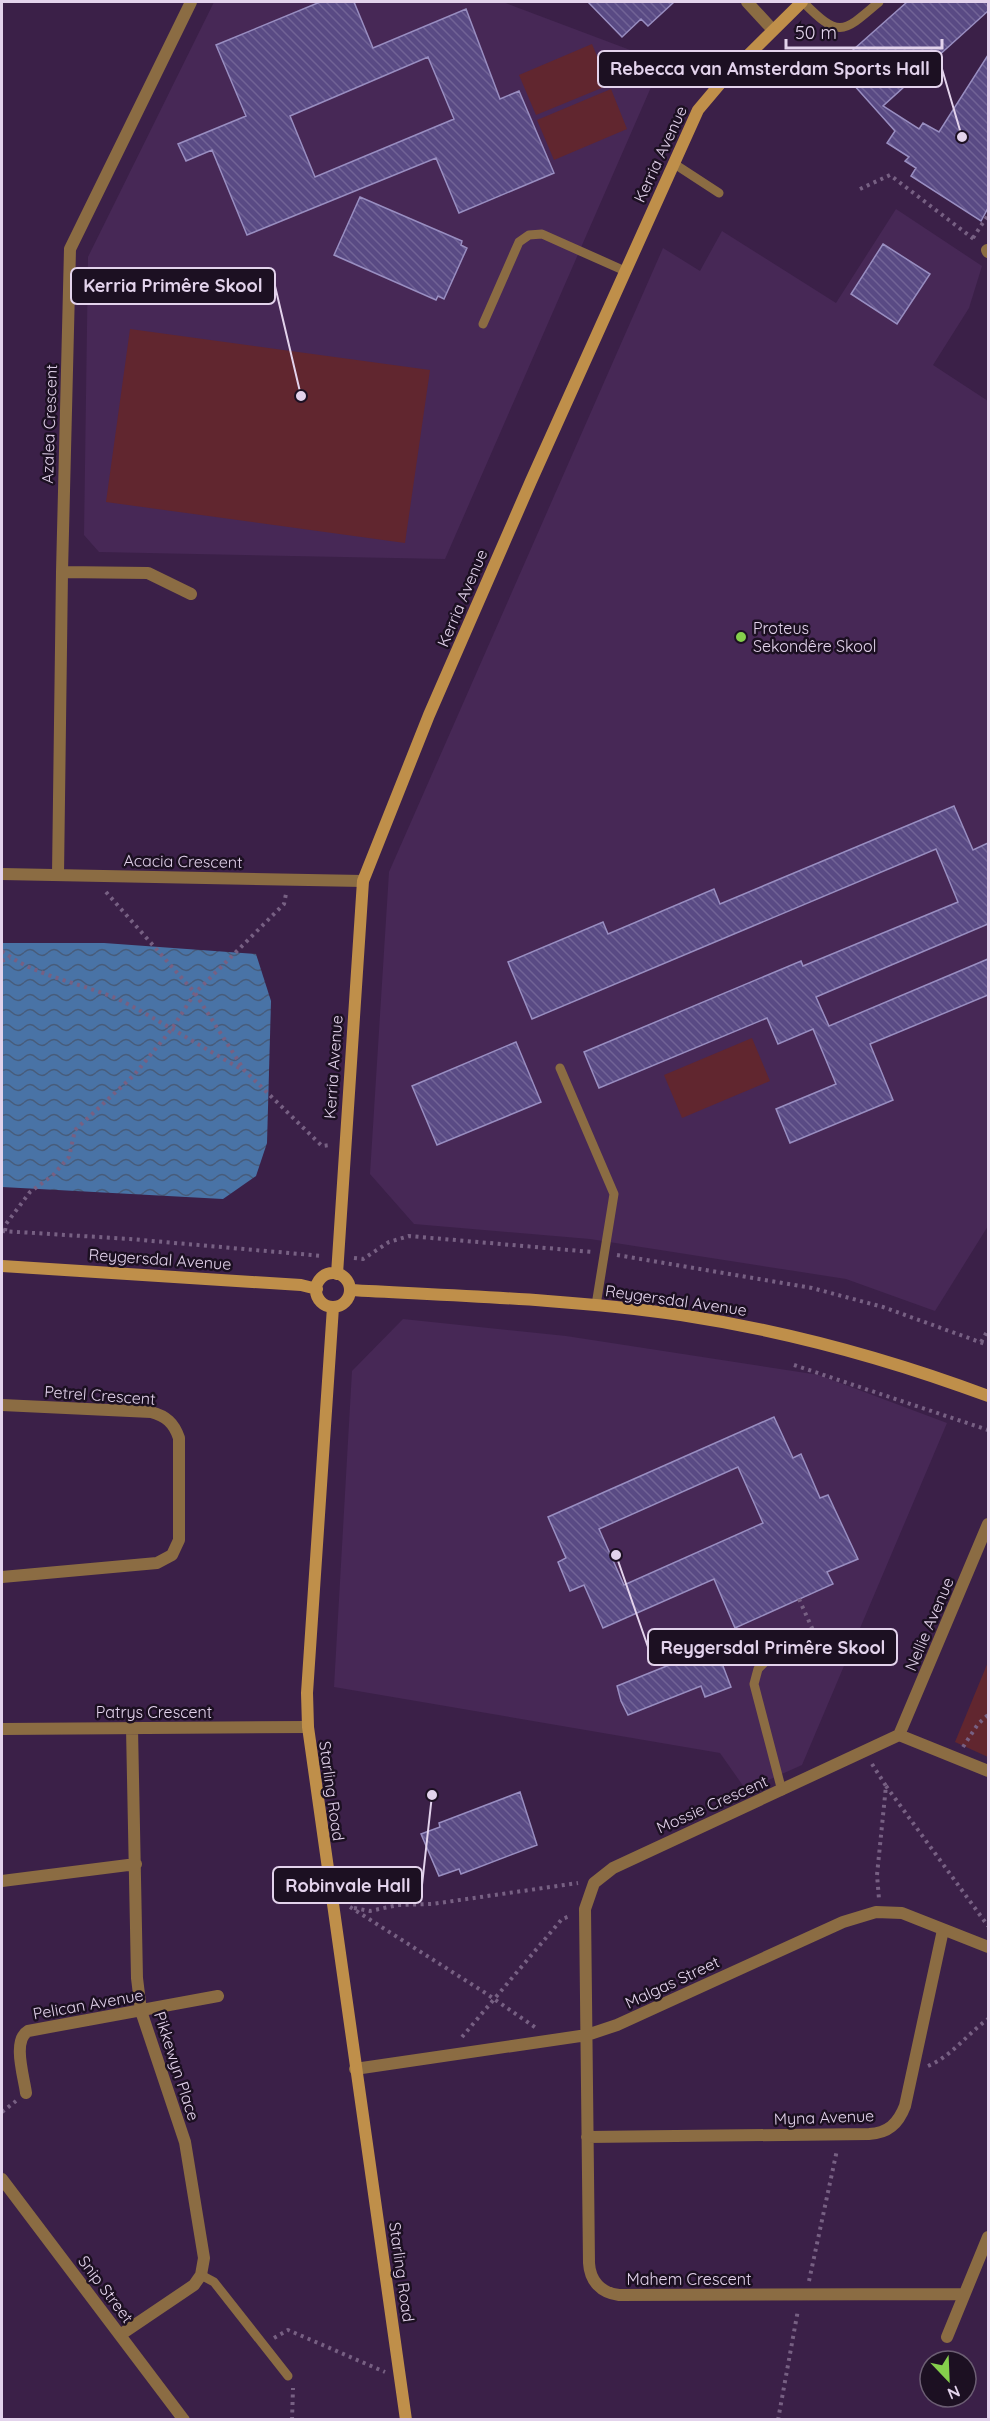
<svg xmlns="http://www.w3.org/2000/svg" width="990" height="2421" font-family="Quicksand,sans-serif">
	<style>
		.built { fill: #472856 }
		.park { fill: #61262f }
		.water { fill: url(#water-waves) }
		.building { fill: url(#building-back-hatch); stroke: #998ec1; stroke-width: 1.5; fill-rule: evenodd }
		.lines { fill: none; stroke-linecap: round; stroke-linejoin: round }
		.path { stroke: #776083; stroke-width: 4; stroke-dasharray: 3 4.5; stroke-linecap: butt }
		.lane { stroke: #8b6c43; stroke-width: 9 }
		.street { stroke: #8b6c43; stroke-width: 12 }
		.secondary { stroke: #bf8f4a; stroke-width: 12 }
		.poi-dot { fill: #85cf4c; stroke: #1c1022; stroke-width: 2 }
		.labels { text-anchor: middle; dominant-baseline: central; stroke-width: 5; stroke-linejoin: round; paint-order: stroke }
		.street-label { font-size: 16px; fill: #e3d3ec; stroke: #1c1022 }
		.poi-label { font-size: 16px; fill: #e3d3ec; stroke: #1c1022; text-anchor: start }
		.leader { fill: none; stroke: #e3d3ec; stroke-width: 2 }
		.callout-dot { fill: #e3d3ec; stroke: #1c1022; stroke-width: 2 }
		.callout { fill: #1c1022; stroke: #e3d3ec; stroke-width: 2 }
		.callout-label { font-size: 18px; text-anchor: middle; font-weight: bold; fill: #e3d3ec }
	</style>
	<defs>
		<pattern id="water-waves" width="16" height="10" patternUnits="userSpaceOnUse" patternTransform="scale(1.5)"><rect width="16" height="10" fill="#4973a6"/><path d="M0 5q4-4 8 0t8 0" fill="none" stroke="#475c7b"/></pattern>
		<pattern id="building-back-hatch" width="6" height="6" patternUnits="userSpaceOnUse" patternTransform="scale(1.5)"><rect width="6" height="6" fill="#594a84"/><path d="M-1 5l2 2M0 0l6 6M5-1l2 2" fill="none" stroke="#716396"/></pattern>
	</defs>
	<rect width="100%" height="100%" fill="#3b2048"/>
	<path class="built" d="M214,2h289l159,60 -217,497 -346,-7 -15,-17 4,-278z
		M896,209l86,57 -13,42 -36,57 55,36v825l-53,85 -89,-32 -256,-40 -176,-15 -44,-50 19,-302 274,-624 37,23 22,-40 114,72z
		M403,1319l163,17 253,39 128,48 -145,342 -56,25 -26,-37 -386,-66 18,-316z"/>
	<path class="park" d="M592,44l17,41 -73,30 -17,-40z
		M611,89l16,40 -73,31 -17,-40z
		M130,329l300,41 -25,173 -299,-41z
		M752,1038l18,43 -88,37 -18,-43z
		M988,1662v95l-33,-15z"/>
	<path class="water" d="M2,943h102l152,11 15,47 -4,142 -11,33 -33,23 -221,-12z"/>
	<path class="building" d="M320,2h34l19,46 93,-39 34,90 19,-8 35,82 -95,40 -23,-55 -189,77 -35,-85 -26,11 -8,-17 68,-28 -30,-71zM428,57l26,62 -139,58 -25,-61z
		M588,2h86l-26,24 -7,-7 -19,18z
		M907,2h81v9l-105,95 36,23 4,-6 16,9 49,-77v153l-7,13 -70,-45 5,-8 -11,-7 4,-4 -22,-14 8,-12 -59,-66z
		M360,197l102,44 -1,4 6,3 -23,51 -6,-3 -2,4 -102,-45z
		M883,244l47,30 -33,50 -46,-30z
		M954,806l19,44 15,-7v81l-172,73 13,29 159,-67v36l-118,49 23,56 -103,43 -14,-34 60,-25 -23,-55 -35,15 -11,-26 -168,70 -15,-36 217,-91 2,5 155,-64 -22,-53 -404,170 -24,-57 95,-40 5,12 106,-45 6,15z
		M516,1042l25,60 -104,43 -25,-59z
		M774,1417l19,41 8,-4 19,44 8,-3 30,64 -31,13 6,12 -98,44 -21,-49 -111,49 -19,-43 -14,6 -12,-29 8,-4 -18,-41zM738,1467l25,56 -139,62 -25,-56z
		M713,1640l18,47 -26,10 -4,-11 -73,29 -7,-14 -4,-15 72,-29 -3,-7z
		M520,1792l17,53 -76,29 -2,-5 -20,7 -18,-42 19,-7 -1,-4z"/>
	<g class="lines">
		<path class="path" d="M860,189l30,-14 85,65
			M973,238l15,-23
			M106,892l89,101 49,77 78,76 8,-1
			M2,951c35,27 83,32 122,51 40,21 79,46 119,68
			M2,961l8,-3
			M2,1231l128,8 193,17
			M5,1231l1,-7 24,-32 23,-17 16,-18 6,-27 59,-55 37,-45 24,-37 89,-89 2,-10
			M617,1255l195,33 71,19 105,38
			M354,1258l9,1 26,-17 20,-6 183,16
			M981,1342l7,-12
			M794,1365l194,65
			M799,1599l17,38
			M963,1747l15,-23 10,-9
			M872,1764l14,22 -9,89 2,24
			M886,1786l102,140
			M350,1907l137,87 49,34
			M354,1908l16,3 28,-6 34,-1 146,-21
			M462,2037l100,-118 8,-3
			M928,2066c24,-10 39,-32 60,-47
			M2,2112l14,-11
			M809,2281l28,-131
			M274,2338l14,-8 97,42
			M292,2420l1,-32
			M778,2420l20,-110"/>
		<path class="lane" d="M803,2c36,36 39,32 76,0
			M673,163l46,30
			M483,324l36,-82 10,-7 13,-1 83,37
			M560,1068l54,126 -18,111
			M769,1658l-11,11 -4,15 28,107
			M328,1882l25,-3
			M201,2275l13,7 74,94"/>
		<path class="street" d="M747,2l25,27
			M987,250l1,2
			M62,572l86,1 43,21
			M2,874l361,7
			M58,875l4,-303 8,-323 121,-247
			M2,1405l149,7c15,4 23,11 28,26v102l-7,15 -15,8 -155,14
			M2,1729l306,-2
			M899,1735l89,-211
			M2,1881l134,-17
			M355,2069l232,-34 30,-10 226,-103 33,-10 26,1 86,34
			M26,2093c-2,-16 -14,-53 2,-62l190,-35
			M587,2137l282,-3c19,-1 29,-10 36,-28l38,-176
			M2,2179l182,241
			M964,2294l-345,1c-18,-2 -29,-14 -30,-32l-4,-354 9,-26 19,-15 286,-133 89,36
			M120,2335l74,-50 7,-10 3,-17 -19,-116 -44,-131 -4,-33 -5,-250
			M947,2337l41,-100"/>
		<path class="secondary" d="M2,1266l299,19 16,4
			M316 1290a17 17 0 1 1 34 0a17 17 0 1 1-34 0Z
			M337,1274l26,-393 66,-166 102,-234 167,-371 27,-32 77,-76
			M350,1290c110,6 222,9 331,25 105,16 208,44 307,81
			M333,1307l-26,386 1,34 98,693"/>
	</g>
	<circle class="poi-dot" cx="741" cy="637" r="6"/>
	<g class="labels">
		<g class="street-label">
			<text transform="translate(660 154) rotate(-65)">Kerria Avenue</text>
			<text transform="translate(49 424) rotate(-88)">Azalea Crescent</text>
			<text transform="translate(462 598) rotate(-67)">Kerria Avenue</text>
			<text transform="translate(183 861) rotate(1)">Acacia Crescent</text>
			<text transform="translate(333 1067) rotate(-86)">Kerria Avenue</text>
			<text transform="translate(160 1259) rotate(4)">Reygersdal Avenue</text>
			<text transform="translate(676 1300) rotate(8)">Reygersdal Avenue</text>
			<text transform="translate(100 1395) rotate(4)">Petrel Crescent</text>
			<text transform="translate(929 1624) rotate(-67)">Nellie Avenue</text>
			<text x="154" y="1712">Patrys Crescent</text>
			<text transform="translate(332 1791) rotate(82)">Starling Road</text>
			<text transform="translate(712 1804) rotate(-24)">Mossie Crescent</text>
			<text transform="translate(672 1982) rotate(-25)">Malgas Street</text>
			<text transform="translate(88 2004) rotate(-10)">Pelican Avenue</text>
			<text transform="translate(177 2066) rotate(72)">Pikkewyn Place</text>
			<text transform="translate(824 2117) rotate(-2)">Myna Avenue</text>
			<text transform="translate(402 2272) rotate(82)">Starling Road</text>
			<text x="689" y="2279">Mahem Crescent</text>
			<text transform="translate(106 2289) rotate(53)">Snip Street</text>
		</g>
		<g class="poi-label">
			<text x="753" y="628">Proteus<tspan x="753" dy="18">Sekondêre Skool</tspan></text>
		</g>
	</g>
	<path class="leader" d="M962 137L942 69M301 396L275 286M616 1555L648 1647M432 1795L422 1885"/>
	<g class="callout-dot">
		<circle cx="962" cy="137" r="6"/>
		<circle cx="301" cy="396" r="6"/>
		<circle cx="616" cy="1555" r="6"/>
		<circle cx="432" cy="1795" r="6"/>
	</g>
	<g class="callout">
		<rect x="598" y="51" width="344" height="36" rx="6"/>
		<rect x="71" y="268" width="204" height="36" rx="6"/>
		<rect x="648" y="1629" width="249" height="36" rx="6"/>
		<rect x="273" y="1867" width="149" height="36" rx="6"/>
	</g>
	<g class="callout-label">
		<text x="770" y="75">Rebecca van Amsterdam Sports Hall</text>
		<text x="173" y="292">Kerria Primêre Skool</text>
		<text x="773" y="1654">Reygersdal Primêre Skool</text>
		<text x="348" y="1892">Robinvale Hall</text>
	</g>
	<rect width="990" height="2421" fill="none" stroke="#e3d3ec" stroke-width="6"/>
	<g transform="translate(948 2379) rotate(157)"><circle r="28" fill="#1c1022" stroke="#6c5e73" stroke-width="1.5"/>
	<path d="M0-4.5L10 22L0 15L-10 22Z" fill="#85cf4c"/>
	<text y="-9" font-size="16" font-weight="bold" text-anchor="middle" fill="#e3d3ec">N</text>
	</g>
	<path d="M786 39v9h156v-9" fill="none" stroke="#e3d3ec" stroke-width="3"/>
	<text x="795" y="39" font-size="18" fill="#e3d3ec" stroke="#1c1022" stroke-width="4.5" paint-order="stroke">50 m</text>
</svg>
